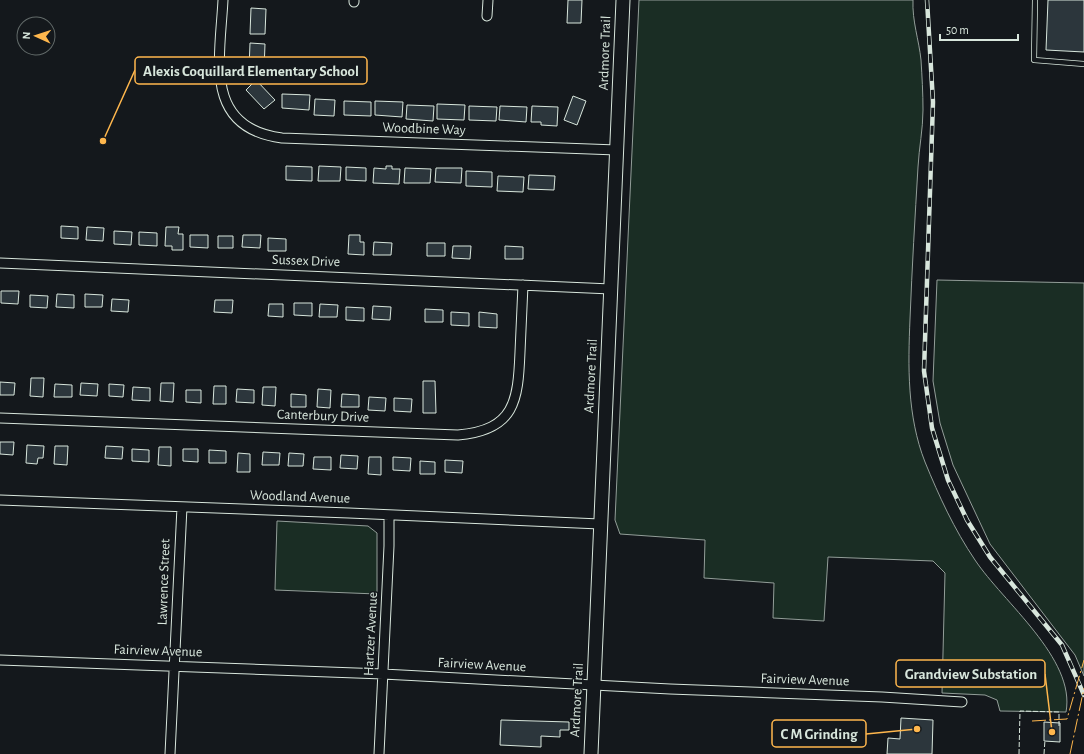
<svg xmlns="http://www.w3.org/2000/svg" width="1084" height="754" font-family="'Alegreya Sans',sans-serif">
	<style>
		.green { fill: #1a2d24; stroke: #939e99 }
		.building { fill: #2c363c; stroke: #d8e6dc }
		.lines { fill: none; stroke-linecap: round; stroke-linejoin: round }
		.lane-casing { stroke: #d8e6dc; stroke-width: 6 }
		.street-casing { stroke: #d8e6dc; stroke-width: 11 }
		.secondary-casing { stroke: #d8e6dc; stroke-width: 15 }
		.lane { stroke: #14181c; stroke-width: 4.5 }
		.street { stroke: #14181c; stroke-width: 9 }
		.secondary { stroke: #14181c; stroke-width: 13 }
		.rail-casing { stroke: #d8e6dc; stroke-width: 4.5 }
		.rail { stroke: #14181c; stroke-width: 3; stroke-dasharray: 9; stroke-linecap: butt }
		.fence { stroke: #d8e6dc; stroke-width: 1; stroke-dasharray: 5 2; stroke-linecap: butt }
		.power { stroke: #ffb74d; stroke-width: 1; stroke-dasharray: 14 3 2 3; stroke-linecap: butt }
		.labels { text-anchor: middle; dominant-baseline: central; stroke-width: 3; stroke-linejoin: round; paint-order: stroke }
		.street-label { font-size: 14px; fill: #d8e6dc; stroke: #14181c }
		.leader { fill: none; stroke: #ffb74d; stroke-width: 1.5 }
		.callout-dot { fill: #ffb74d; stroke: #14181c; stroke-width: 1.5 }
		.callout { fill: #14181c; stroke: #ffb74d; stroke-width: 1.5 }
		.callout-label { font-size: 15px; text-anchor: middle; font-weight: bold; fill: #d8e6dc }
	</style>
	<rect width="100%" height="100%" fill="#14181c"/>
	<path class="green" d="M639,0h274c-1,21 6,40 8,60 1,16 2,33 2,50 0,19 -4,38 -5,57 -3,50 -6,101 -8,152 -2,47 -3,97 15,143 14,34 29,67 50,98 28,42 101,99 91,152l-66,-1 -3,-11 -12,-5 -43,-2 3,-120 -12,-12 -105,-4 -4,64 -51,-3 1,-35 -70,-5 1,-38 -85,-6 -5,-14z
		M937,280l147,3v393l-9,-21 -85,-111 -37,-79 -13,-42 -7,-42z
		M277,521l91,5 9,7v61l-102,-4z"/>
	<path class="building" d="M568,0h14l-1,23h-14z
		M1048,0h36v52l-38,-2z
		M251,8l15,1 -1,25h-15z
		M250,43l15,1 -1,26 -15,-1z
		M256,80l19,20 -11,9 -18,-19z
		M282,94l28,1 -1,15 -27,-2z
		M573,96l13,5 -9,24 -13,-5z
		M315,99l20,1 -1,16 -20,-1z
		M344,101l27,1v14l-27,-1z
		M375,101l28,1 -1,15 -27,-2z
		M437,104l28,1 -1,15 -27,-1z
		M407,105l27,1 -1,15 -27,-2z
		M469,106l28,1 -1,14 -27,-1z
		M500,106l27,1 -1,15 -27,-2z
		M532,106l26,1 -1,19 -16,-1v-3h-10z
		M286,166l26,1v14l-26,-1z
		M319,166l22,1 -1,14h-22z
		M386,166h6v3h8l-1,15 -26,-1 1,-15 12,1z
		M346,167l20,1v13l-20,-1z
		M405,168l26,1 -1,14h-26z
		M436,168h26l-1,15 -26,-1z
		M466,171l26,1v15l-26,-1z
		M529,175l26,1 -1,14 -26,-1z
		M498,176l26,1 -1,15 -26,-1z
		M61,226l17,1v12l-17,-1z
		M87,227l17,1 -1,13 -17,-1z
		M166,227h13l-1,7h5v16h-11v-4h-7z
		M114,231l18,1 -1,13 -17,-1z
		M139,232l18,1v13l-18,-1z
		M190,235h18v13l-18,-1z
		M243,235h18l-1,13 -18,-1z
		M349,235h11v7h4v13l-16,-1z
		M218,236h15v12h-15z
		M268,238l18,1v12h-18z
		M374,242l18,1 -1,12h-18z
		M427,243h18v13h-18z
		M453,246h18l-1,13 -18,-1z
		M505,246l18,1v12h-18z
		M1,291h18l-1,13 -17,-1z
		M57,294l17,1v13l-18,-1z
		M85,294l18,1 -1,12h-17z
		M30,295l18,1 -1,12 -17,-1z
		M112,299l17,1 -1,12 -17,-1z
		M215,300h18l-1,13 -18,-1z
		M294,303h18v13l-18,-1z
		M269,304h14v13l-15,-1z
		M320,304l18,1 -1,12h-18z
		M373,306l18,1 -1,13 -18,-1z
		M346,307l18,1v13l-18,-1z
		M425,309l18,1v12h-18z
		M451,312l18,1v13l-18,-1z
		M479,312l18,2v14l-18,-1z
		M31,378h13l-1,19 -13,-1z
		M423,381h12l1,32h-13z
		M0,382l15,1 -1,12h-14z
		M81,383l17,1 -1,12 -17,-1z
		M161,383h13l-1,19 -13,-1z
		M55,384l17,1v12h-18z
		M109,384l15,1 -1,12 -14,-1z
		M214,386h12v18h-13z
		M133,387l17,1v13l-18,-1z
		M263,387h13l-1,19 -13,-1z
		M237,389l17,1v13l-18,-1z
		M318,389l13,1 -1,18 -13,-1z
		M186,390h15v13l-15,-1z
		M291,394l15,1v12h-15z
		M342,394l17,1v12h-18z
		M369,397l17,1 -1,13 -17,-1z
		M394,398l18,1 -1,13 -17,-1z
		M0,442h14l-1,13 -13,-1z
		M27,445l17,1 -1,12h-5l-1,6 -11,-1z
		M55,446h13l-1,19 -13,-1z
		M106,446l17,1 -1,12 -17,-1z
		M159,447h12v19l-13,-1z
		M132,449l17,1v12l-17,-1z
		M183,449h15v13l-15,-1z
		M209,450l17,1v12h-17z
		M263,452l17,1 -1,12h-17z
		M238,453l12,1v18h-13z
		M289,453l15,1 -1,12h-15z
		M341,455l17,1 -1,13 -17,-1z
		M314,457h17v13l-18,-1z
		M369,457h12v18l-13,-1z
		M393,457l18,1 -1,13 -17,-1z
		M445,460l18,1 -1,12 -17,-1z
		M420,461l15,1v12h-15z
		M901,718l32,2 -1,34h-45l1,-16 12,1z
		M501,720l68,2v8h-9v7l-19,-1v11l-41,-2z
		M1044,722l16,1v19l-16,-1z"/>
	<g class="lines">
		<g class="lane-casing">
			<path id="lane" d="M1035,0l-1,60 50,4"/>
		</g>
		<g class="street-casing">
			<path id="street" d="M223,0c-3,58 -20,128 59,138l335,12
				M354,2v-2
				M487,16l1,-16
				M0,263l611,26
				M0,418l458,17c57,-5 60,-34 62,-83 1,-22 2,-45 3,-67
				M0,500l349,13 251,11
				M0,660l383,14 287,15 212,8 80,5
				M170,754l12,-247
				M379,754l10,-208v-31"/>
		</g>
		<g class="secondary-casing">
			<path id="secondary" d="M591,754l32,-754"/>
		</g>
		<use href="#lane" class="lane"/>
		<use href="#street" class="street"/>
		<use href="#secondary" class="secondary"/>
		<g class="rail-casing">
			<path id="rail" d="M927,0l6,102 -9,269 8,57 16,52 19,40 23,37 72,88 22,50"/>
		</g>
		<use href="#rail" class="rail"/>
		<path class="fence" d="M1019,754l1,-43 39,1v14
			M1044,754l1,-14"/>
		<path class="power" d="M1032,721l35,-2 17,-59
			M1070,754l14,-66"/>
	</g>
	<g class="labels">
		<g class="street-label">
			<text transform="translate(605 53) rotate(-88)">Ardmore Trail</text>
			<text transform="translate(424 129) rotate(2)">Woodbine Way</text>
			<text transform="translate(306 261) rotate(2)">Sussex Drive</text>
			<text transform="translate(591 376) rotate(-87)">Ardmore Trail</text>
			<text transform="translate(323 416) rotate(2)">Canterbury Drive</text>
			<text transform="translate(300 497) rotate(2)">Woodland Avenue</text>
			<text transform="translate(164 582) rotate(-88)">Lawrence Street</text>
			<text transform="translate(371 634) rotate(-87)">Hartzer Avenue</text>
			<text transform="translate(158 651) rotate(2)">Fairview Avenue</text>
			<text transform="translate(482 665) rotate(3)">Fairview Avenue</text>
			<text transform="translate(805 680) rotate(2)">Fairview Avenue</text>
			<text transform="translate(577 700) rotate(-87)">Ardmore Trail</text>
		</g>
	</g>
	<path class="leader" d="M103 141L135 70M1052 732L1045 674M917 729L866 734"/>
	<g class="callout-dot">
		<circle cx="103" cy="141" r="4"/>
		<circle cx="1052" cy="732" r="4"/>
		<circle cx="917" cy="729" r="4"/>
	</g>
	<g class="callout">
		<rect x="135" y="57" width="232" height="27" rx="4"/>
		<rect x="896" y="660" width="149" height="27" rx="4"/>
		<rect x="772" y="720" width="94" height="27" rx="4"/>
	</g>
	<g class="callout-label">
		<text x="251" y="76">Alexis Coquillard Elementary School</text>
		<text x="971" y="679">Grandview Substation</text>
		<text x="819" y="739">C M Grinding</text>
	</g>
	<g transform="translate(36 36) rotate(273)"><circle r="19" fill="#14181c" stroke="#626a69"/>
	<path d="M0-3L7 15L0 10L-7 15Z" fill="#ffb74d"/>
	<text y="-6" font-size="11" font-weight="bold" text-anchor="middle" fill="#d8e6dc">N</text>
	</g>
	<path d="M940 34v6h78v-6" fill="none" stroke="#d8e6dc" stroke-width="2"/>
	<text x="946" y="34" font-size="12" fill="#d8e6dc" stroke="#14181c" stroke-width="3" paint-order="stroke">50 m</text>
</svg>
